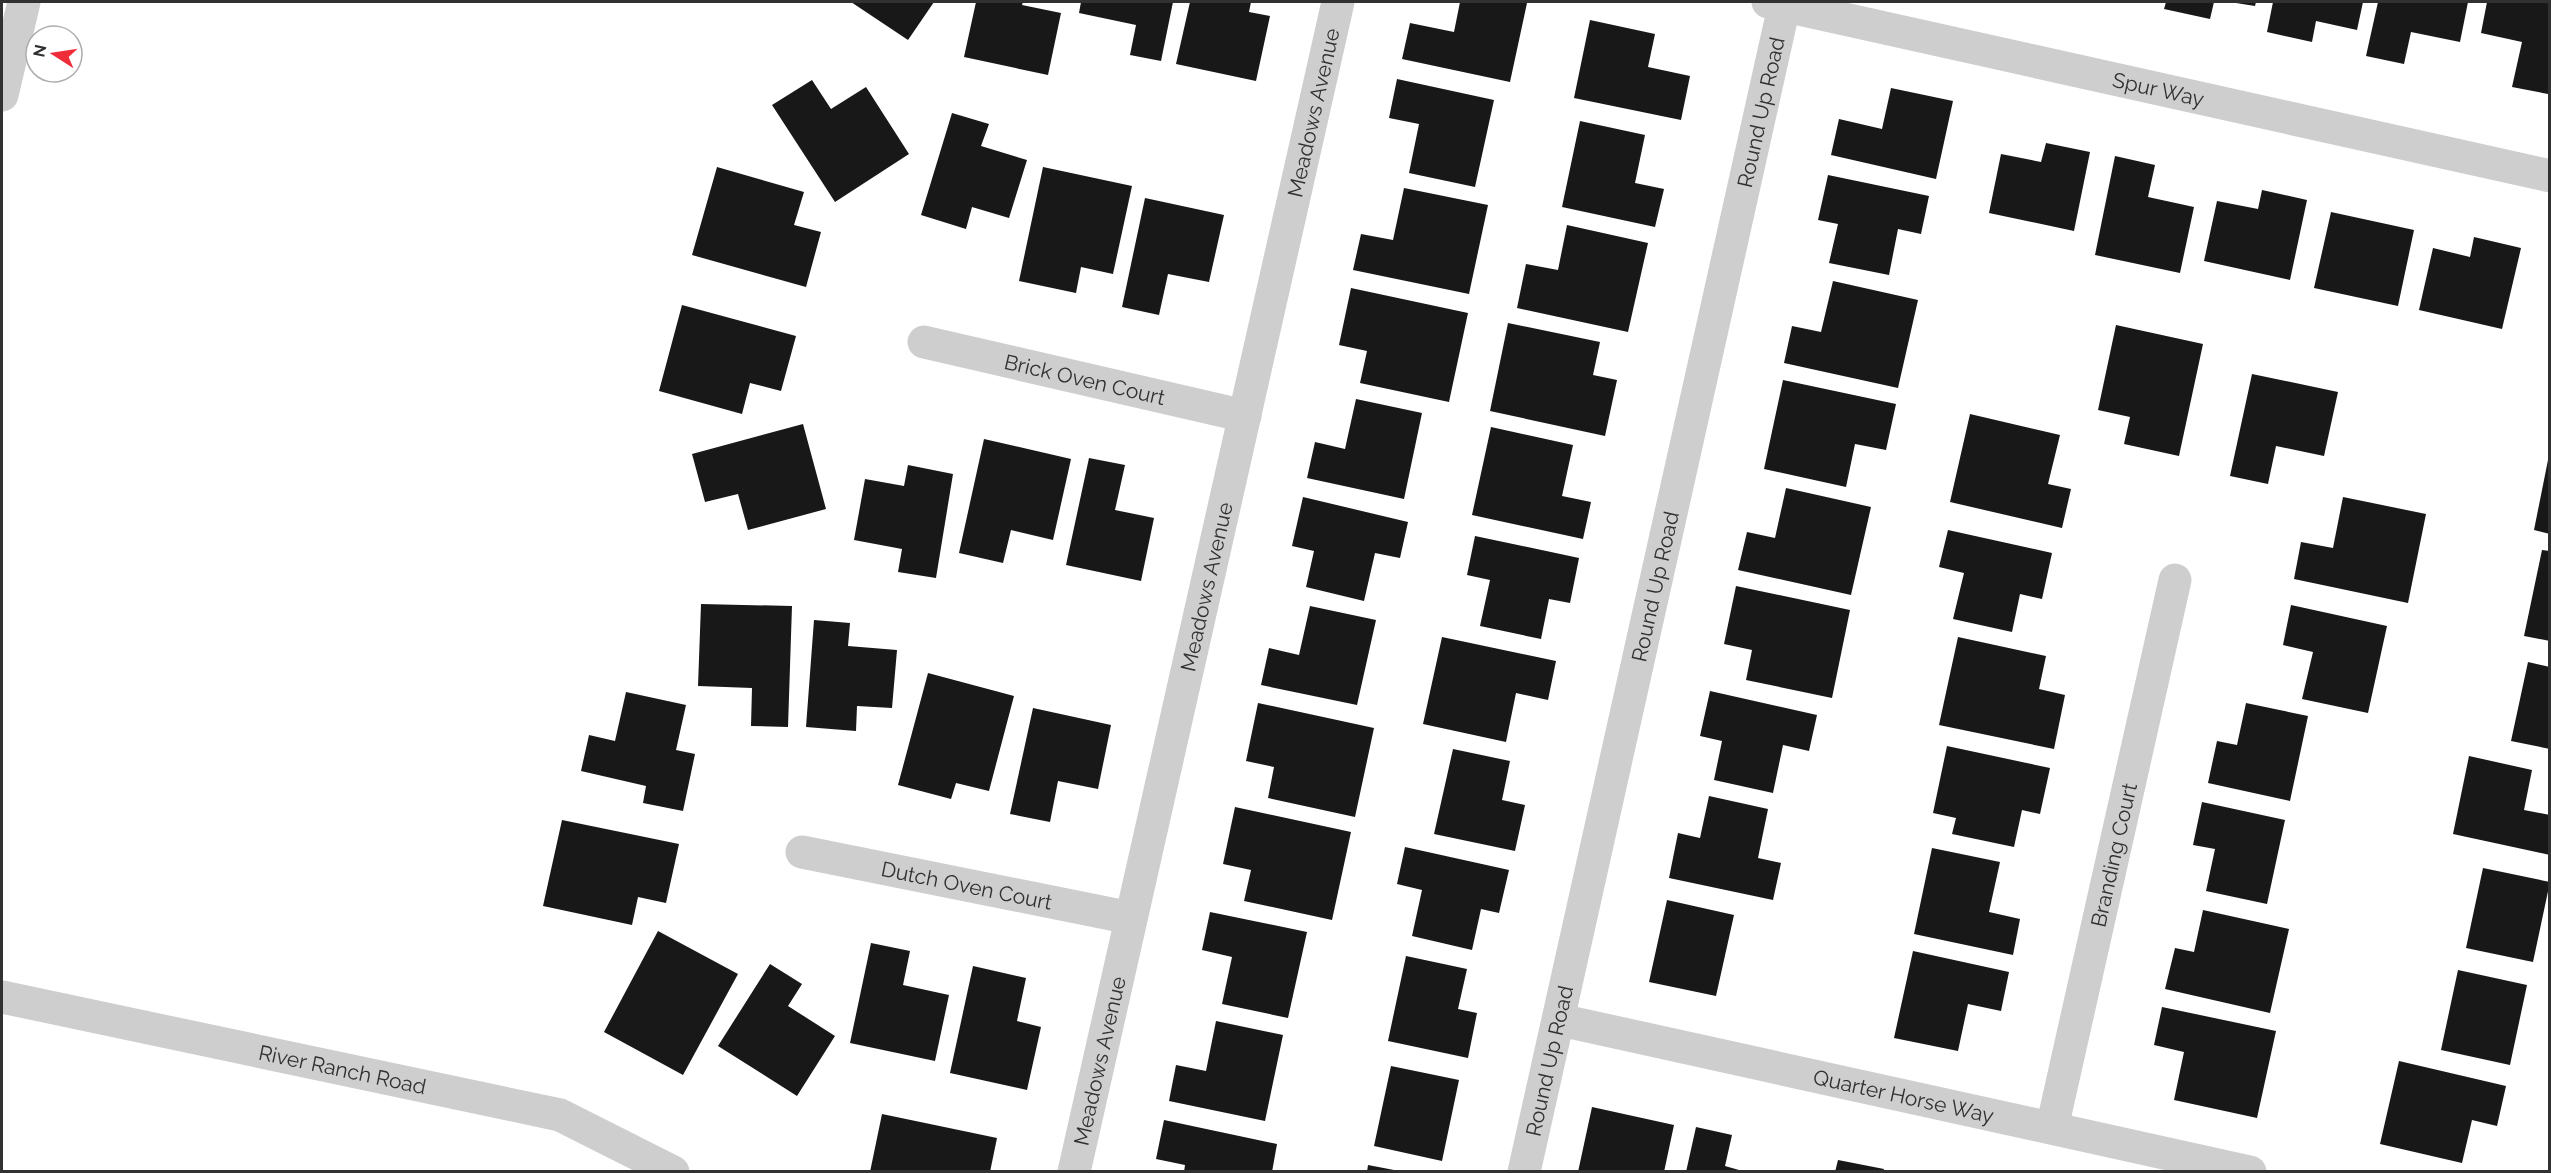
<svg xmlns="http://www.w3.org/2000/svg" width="2551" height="1173" font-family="Raleway,sans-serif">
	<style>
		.building { fill: #181818 }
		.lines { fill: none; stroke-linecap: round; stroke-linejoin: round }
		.minor { stroke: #cecece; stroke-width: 33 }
		.labels { text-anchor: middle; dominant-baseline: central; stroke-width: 6; stroke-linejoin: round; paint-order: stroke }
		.street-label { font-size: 21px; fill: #313131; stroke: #fff }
	</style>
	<rect width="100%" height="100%" fill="#fff"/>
	<path class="building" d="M851,2h83l-26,38z
		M976,2h47l-1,3 39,8 -13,62 -84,-18z
		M1081,2h92l-12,59 -31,-6 6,-30 -57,-12z
		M1190,2h61l-2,10 21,4 -14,65 -80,-17z
		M1460,2l67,1 -17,79 -108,-23 8,-36 44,9z
		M2166,2h48l-4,17 -46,-10z
		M2273,2h90l-6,28 -41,-9 -4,21 -45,-10z
		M2378,2h90l-8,40 -49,-10 -7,32 -38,-8z
		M2487,2h63l-2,92 -36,-7 10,-45 -41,-9z
		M2236,3v-1h20l-1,4z
		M1590,20l65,14 -7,33 42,9 -9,44 -107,-22z
		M1397,79l97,21 -19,87 -66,-14 10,-49 -30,-6z
		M812,80l19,29 35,-22 43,67 -74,48 -63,-97z
		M1891,88l62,13 -17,78 -105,-24 8,-36 43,10z
		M952,113l37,11 -8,22 46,14 -18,58 -37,-11 -6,22 -45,-14z
		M1580,121l65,14 -10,48 29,6 -9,38 -93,-20z
		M2046,143l44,9 -16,79 -85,-18 12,-59 40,8z
		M2115,156l40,9 -7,32 46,10 -14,66 -85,-18z
		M717,167l87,25 -10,33 27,7 -15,55 -114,-32z
		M1043,167l89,19 -19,88 -32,-7 -5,26 -57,-12z
		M1828,175l101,21 -8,38 -23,-5 -9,46 -60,-12 9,-39 -20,-4z
		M1404,188l84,17 -19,89 -116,-24 8,-36 32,6z
		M2262,190l45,10 -17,80 -86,-19 13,-60 41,8z
		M1145,198l79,17 -15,67 -41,-8 -9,41 -37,-8z
		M2331,212l83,18 -16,76 -84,-18z
		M1567,225l81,18 -20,89 -111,-24 9,-44 32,6z
		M2474,237l47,11 -19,81 -83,-19 14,-62 37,9z
		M1833,281l85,19 -20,88 -114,-25 8,-37 29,6z
		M1351,288l117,25 -19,89 -89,-19 7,-32 -28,-6z
		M682,305l114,31 -15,55 -31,-8 -8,31 -83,-23z
		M1508,323l92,19 -7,33 24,5 -12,56 -115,-25z
		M2116,325l87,19 -24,112 -55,-12 6,-27 -32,-7z
		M2252,374l86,18 -14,64 -48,-10 -8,38 -38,-8z
		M1783,380l113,24 -10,46 -31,-6 -9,43 -82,-18z
		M1356,399l66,14 -18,86 -97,-21 8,-36 30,7z
		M1970,414l90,21 -12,49 23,5 -9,39 -112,-26z
		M803,424l23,85 -78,21 -10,-36 -33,8 -13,-48z
		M1491,427l82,18 -11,51 29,6 -8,37 -111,-24z
		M984,439l87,20 -18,81 -42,-10 -8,33 -44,-10z
		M1089,458l36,7 -10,45 39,8 -13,63 -75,-16z
		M2548,460h2v74l-16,-4z
		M908,465l45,9 -17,104 -38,-6 4,-23 -48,-9 11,-61 39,7z
		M1786,488l85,19 -20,88 -113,-25 9,-38 28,6z
		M1303,497l105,25 -8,36 -25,-5 -11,48 -58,-14 8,-36 -22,-5z
		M2343,497l83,17 -18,89 -114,-24 7,-37 32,6z
		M1948,530l104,23 -10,46 -22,-5 -8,38 -59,-13 11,-46 -25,-6z
		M1475,536l104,22 -9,45 -21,-4 -8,40 -61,-13 10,-46 -23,-5z
		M2542,550l8,1v90l-26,-5z
		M1736,586l114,24 -18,88 -86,-18 6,-30 -28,-6z
		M701,604l91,2 -4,121 -37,-1 1,-38 -54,-2z
		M2291,605l96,21 -19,87 -66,-14 11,-47 -30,-7z
		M1310,606l66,14 -19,85 -96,-20 8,-37 30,7z
		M814,620l36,3 -2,23 49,4 -5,58 -35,-2 -1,25 -50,-4z
		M1442,637l114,24 -8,39 -32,-7 -10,49 -83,-18z
		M1958,637l88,19 -7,33 26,6 -11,54 -115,-24z
		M2528,662l22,5v82l-39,-8z
		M928,673l86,23 -25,95 -33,-8 -5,16 -53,-14z
		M1710,691l107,24 -8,36 -26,-6 -10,48 -59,-13 8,-39 -22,-5z
		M626,692l60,13 -10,45 19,4 -12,57 -40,-8 3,-17 -65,-15 8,-36 26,6z
		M1258,703l116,25 -19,89 -87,-19 6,-31 -28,-6z
		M2246,703l62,13 -18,85 -82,-18 9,-42 20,4z
		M1033,708l78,17 -13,64 -40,-8 -8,41 -40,-8z
		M1947,746l103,22 -10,46 -18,-4 -8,37 -62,-13 4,-16 -23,-5z
		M1453,749l57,12 -8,39 23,5 -10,46 -81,-17z
		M2469,756l63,14 -8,40 26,5v40l-97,-21z
		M1709,796l59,13 -10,49 23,5 -8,37 -104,-22 9,-45 22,5z
		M2202,802l83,18 -18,84 -61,-13 9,-42 -22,-4z
		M1235,807l116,25 -19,88 -88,-19 7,-31 -28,-6z
		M562,820l117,24 -13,59 -28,-6 -6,28 -89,-19z
		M1405,847l104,23 -10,43 -18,-4 -9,41 -60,-14 10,-46 -25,-6z
		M1932,848l68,14 -11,50 31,7 -7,36 -99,-21z
		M2483,868l67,14 -17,80 -67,-14z
		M1667,900l67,15 -18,81 -67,-14z
		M2203,910l86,19 -19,84 -105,-24 10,-41 19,4z
		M1210,912l97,20 -19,86 -66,-14 10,-47 -30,-7z
		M658,931l80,43 -55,101 -79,-43z
		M871,943l39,8 -7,34 46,10 -14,66 -85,-18z
		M1913,951l96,21 -8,39 -33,-7 -10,47 -64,-13z
		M1406,956l61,13 -9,40 19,4 -9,45 -80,-17z
		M770,964l32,20 -14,22 47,30 -38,60 -79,-50z
		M973,966l53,12 -9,43 24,6 -14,63 -77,-17z
		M2458,970l69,15 -17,80 -69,-15z
		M2162,1007l114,24 -19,87 -83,-18 10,-48 -30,-7z
		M1216,1021l67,14 -18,86 -96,-20 7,-36 30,6z
		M2399,1061l107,25 -9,40 -25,-6 -10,43 -82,-19z
		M1391,1066l68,14 -17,81 -68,-15z
		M1592,1107l82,18 -10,47h-86z
		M882,1114l115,24 -7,34h-120z
		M1164,1120l113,24 -5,28h-88l1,-7 -29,-6z
		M1696,1127l36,8 -7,31 21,6h-60z
		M1838,1160l46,9 -1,3h-48z
		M1368,1165l26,5v2h-27z"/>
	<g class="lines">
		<g class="minor">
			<path id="s1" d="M1768,2l782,174"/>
			<path d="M2,95l22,-93"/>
			<path id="s2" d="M924,342l321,74"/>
			<path id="s3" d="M802,852l329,66"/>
			<path id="s4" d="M2,997l558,118 113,57"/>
			<path id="s5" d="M1560,1020l690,152"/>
			<path id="s6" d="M2052,1128l123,-548"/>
			<path id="s7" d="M1074,1172l264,-1170"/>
			<path id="s8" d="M1524,1172l261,-1170"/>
		</g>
	</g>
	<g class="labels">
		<g class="street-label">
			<text stroke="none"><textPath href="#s1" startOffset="400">Spur Way</textPath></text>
			<text stroke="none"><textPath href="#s8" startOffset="1086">Round Up Road</textPath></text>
			<text stroke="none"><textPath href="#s7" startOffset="1086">Meadows Avenue</textPath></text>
			<text stroke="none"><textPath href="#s2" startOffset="165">Brick Oven Court</textPath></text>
			<text stroke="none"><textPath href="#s7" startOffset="600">Meadows Avenue</textPath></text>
			<text stroke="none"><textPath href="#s8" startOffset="600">Round Up Road</textPath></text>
			<text stroke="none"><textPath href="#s6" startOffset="280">Branding Court</textPath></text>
			<text stroke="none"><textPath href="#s3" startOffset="168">Dutch Oven Court</textPath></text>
			<text stroke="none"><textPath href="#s7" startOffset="114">Meadows Avenue</textPath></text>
			<text stroke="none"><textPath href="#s8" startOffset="114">Round Up Road</textPath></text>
			<text stroke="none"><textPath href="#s4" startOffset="348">River Ranch Road</textPath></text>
			<text stroke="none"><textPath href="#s5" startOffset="352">Quarter Horse Way</textPath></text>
		</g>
	</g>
	<rect width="2551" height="1173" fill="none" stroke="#313131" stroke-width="6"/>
	<g transform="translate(54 54) rotate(282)"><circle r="28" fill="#ffffff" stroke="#adadad" stroke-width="1.5"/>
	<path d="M0-4.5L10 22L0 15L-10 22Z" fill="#ef2d39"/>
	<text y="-9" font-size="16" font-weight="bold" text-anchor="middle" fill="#313131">N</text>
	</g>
</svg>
